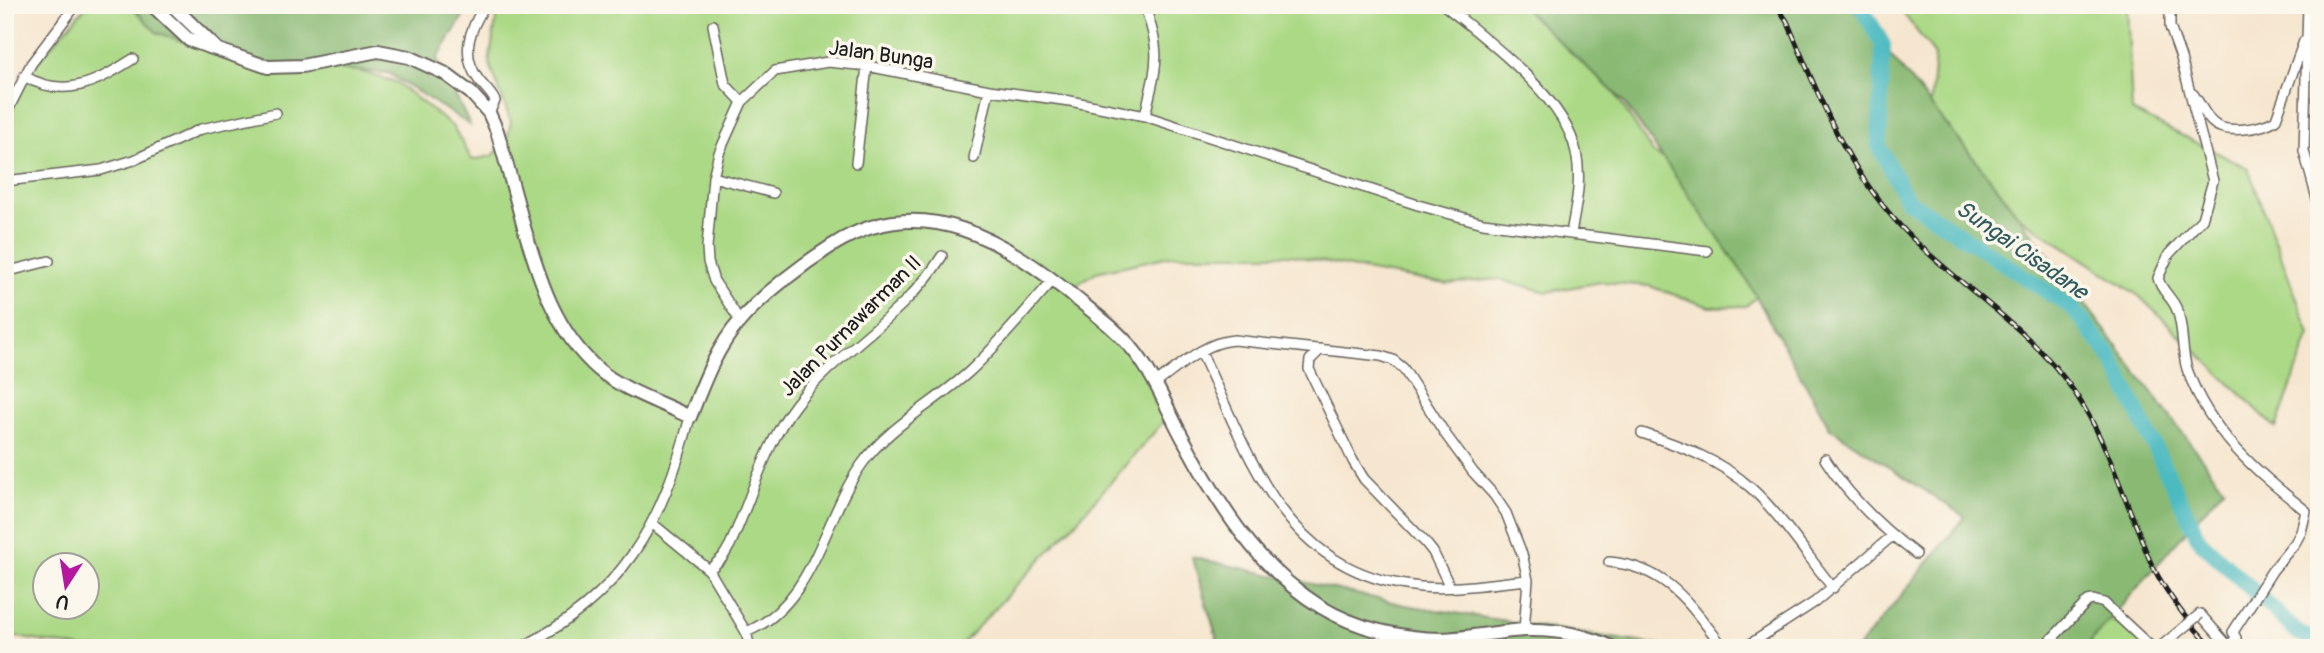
<svg xmlns="http://www.w3.org/2000/svg" width="2324" height="653" font-family="Pangolin,sans-serif">
	<style>
		.green { fill: #acd986; stroke: #647a51; stroke-width: 2; fill-rule: evenodd }
		.forest { fill: #89b973; stroke: #526a48; stroke-width: 2 }
		.lines { fill: none; stroke-linecap: round; stroke-linejoin: round }
		.river { stroke: #4bbac1; stroke-width: 16 }
		.street-casing { stroke: #68635b; stroke-width: 12 }
		.secondary-casing { stroke: #68635b; stroke-width: 16 }
		.street { stroke: #fff; stroke-width: 9 }
		.secondary { stroke: #fff; stroke-width: 12 }
		.rail-casing { stroke: #1c1c1c; stroke-width: 5 }
		.rail { stroke: #fbf7ec; stroke-width: 2.5; stroke-dasharray: 8; stroke-linecap: butt }
		.street-bridge-casing { stroke: #68635b; stroke-width: 12; stroke-linecap: butt }
		.street-bridge { stroke: #fff; stroke-width: 9 }
		.labels { text-anchor: middle; dominant-baseline: central; stroke-width: 7; stroke-linejoin: round; paint-order: stroke }
		.street-label { font-size: 21px; fill: #1c1c1c; stroke: #fbf7ec }
		.water-label { font-size: 23px; font-style: italic; fill: #2f5b5e; stroke: #fbf7ec }
	</style>
	<rect width="100%" height="100%" fill="#fbf7ec"/>
	<filter id="ink" filterUnits="userSpaceOnUse"><feTurbulence type="fractalNoise" baseFrequency=".0143" numOctaves="2"/><feDisplacementMap in="SourceGraphic" scale="14" xChannelSelector="R" yChannelSelector="G"/><feConvolveMatrix kernelMatrix="1 2 1 2 8 2 1 2 1" color-interpolation-filters="sRGB"/></filter>
	<filter id="wash" filterUnits="userSpaceOnUse"><feTurbulence type="fractalNoise" baseFrequency=".00686" numOctaves="4" result="noise"/><feDisplacementMap in="SourceGraphic" scale="28" xChannelSelector="R" yChannelSelector="G"/><feGaussianBlur stdDeviation="1.57" result="paint"/><feColorMatrix in="noise" values="0 0 0 0 0 0 0 0 0 0 0 0 0 0 0 0 0 1.4 0 .05"/><feComposite in="paint" operator="in"/></filter>
	<g filter="url(#wash)">
		<rect width="100%" height="100%" fill="#f6e6cf"/>
		<path class="green" d="M87,5h83l171,61 55,16 57,45 19,33 20,-4 14,-13 5,-21 -22,-60 8,-47 4,-10h1034l64,64 54,84 50,27 60,111 -17,15 -36,1 -61,-21 -48,-4 -54,10 -49,-13 -51,5 -72,-12 -84,-17h-116l-79,17 -18,12v10c22,21 92,81 93,110 0,6 -3,11 -6,16l-91,104 -116,124h-877l-76,-13v-512l26,-54zM46,566h42v42h-42z
			M1897,5h230l5,106 116,57 62,166 -34,94 -137,-132 -213,-141 9,-100z
			M2051,607l68,16 34,25h-153z"/>
		<path class="forest" d="M130,5h340l-33,54 33,66 -82,-52 -149,-10 -83,-31z
			M1520,5h330l143,177 231,306 -139,160h-227l107,-131 -135,-89 -86,-153 -121,-174z
			M1192,557l213,48 270,43h-455z"/>
		<g class="lines">
			<path class="river" d="M1860,5l23,40 -4,101 28,54 165,108 39,49 89,184 97,91 22,11"/>
		</g>
	</g>
	<g filter="url(#ink)">
		<g class="lines">
			<g class="street-casing">
				<path id="street" d="M485,5c-15,24 -25,48 -7,74 5,7 13,13 17,22l-6,12
					M1444,5c43,35 121,92 132,147 6,28 0,54 -5,81
					M2170,5v22l11,31 32,123 -11,38 -33,35 -11,24c3,13 15,20 19,32 7,18 4,40 10,59 23,64 68,101 119,142l-5,21 -6,11 -23,28 -39,61 3,6 -7,9 -29,-33
					M2308,5l-4,146 15,55
					M713,25l12,59 17,18
					M24,76c41,24 73,6 109,-17
					M2193,94c7,9 12,21 19,28 12,13 53,7 64,-3l28,-78
					M5,116l26,-52 45,-59
					M1145,116l273,89 65,18 224,28
					M974,158l15,-68
					M856,163l11,-97
					M713,177l60,16
					M5,181l96,-11 33,-10 67,-31 75,-16
					M5,272l44,-11
					M740,321l-26,-40 -6,-19 -1,-15 6,-70 6,-24 23,-51 33,-31 53,-9 39,4 122,24 81,11 75,15c11,-51 18,-60 -1,-111
					M1321,349l-11,11 -1,9 44,92 11,18 61,63 8,10 17,35
					M1201,352c50,106 83,223 220,235 35,3 72,-4 107,-7
					M2316,371l3,-6
					M1156,383c23,-16 48,-41 78,-43l147,16 12,4 10,8 43,67 27,37 21,23 12,18 16,41 6,26 -4,50
					M1642,433c39,13 78,27 109,55 29,26 58,70 82,100
					M1825,459c24,38 55,68 91,95
					M653,524l56,46 37,62 4,16
					M1609,562c59,5 81,43 115,86
					M709,570l14,-13 7,-12c22,-47 33,-98 66,-141 43,-55 109,-88 146,-148
					M746,632c68,-27 77,-114 116,-168 28,-39 73,-61 108,-93 30,-28 56,-61 83,-91
					M520,648c103,-52 142,-123 170,-231
					M1744,648l71,-46 77,-66
					M2043,648l45,-47 5,-1 11,3 48,45"/>
			</g>
			<g class="secondary-casing">
				<path id="secondary" d="M152,5l37,35 79,27 34,-1 76,-15 31,6 35,16 27,20 18,20 8,18c9,31 18,62 26,93 16,54 32,108 76,146 24,20 63,33 91,47 13,-33 26,-69 50,-96 23,-27 63,-57 93,-76 90,-57 174,-3 245,55 20,16 41,32 57,52 22,28 33,60 50,90 35,65 72,125 136,165 34,21 81,32 121,32 29,-1 56,-8 84,-9 31,-1 60,5 88,18
					M172,5l45,44"/>
			</g>
			<use href="#street" class="street"/>
			<use href="#secondary" class="secondary"/>
			<g class="rail-casing">
				<path id="rail" d="M1776,5l11,16c34,80 60,152 123,215 53,53 123,94 165,157 27,40 42,85 60,130 6,14 11,30 18,44 16,30 36,57 60,81"/>
			</g>
			<use href="#rail" class="rail"/>
			<g class="street-bridge-casing">
				<path id="street-bridge" d="M2159,648l41,-34"/>
			</g>
			<use href="#street-bridge" class="street-bridge"/>
		</g>
	</g>
	<g class="labels">
		<g class="street-label">
			<text transform="translate(881 55) rotate(8)">Jalan Bunga</text>
			<text transform="translate(851 326) rotate(-45)">Jalan Purnawarman II</text>
		</g>
		<g class="water-label">
			<text transform="translate(2022 250) rotate(35)">Sungai Cisadane</text>
		</g>
	</g>
	<rect width="2324" height="653" fill="none" stroke="#fbf7ec" stroke-width="28"/>
	<g transform="translate(66 586) rotate(192)"><circle r="33" fill="#fbf7ec" stroke="#a29f99" stroke-width="2"/>
	<path d="M0-5L12 26L0 18L-12 26Z" fill="#b5179e"/>
	<text y="-10" font-size="19" font-weight="bold" text-anchor="middle" fill="#1c1c1c">U</text>
	</g>
</svg>
